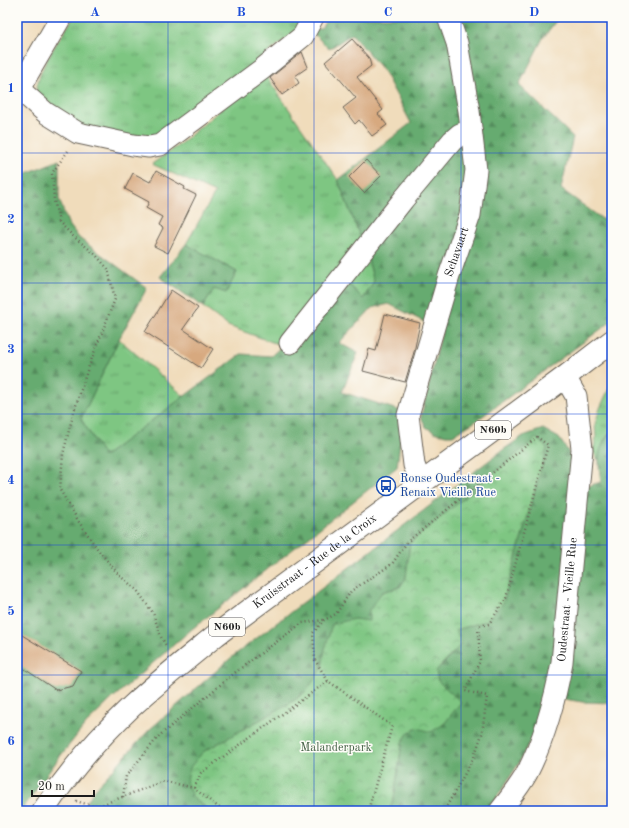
<svg xmlns="http://www.w3.org/2000/svg" width="629" height="828" font-family="'Old Standard TT',serif">
	<style>
		.grass { fill: url(#grass-tufts); stroke: #4d714f }
		.forest { fill: url(#forest-firs); stroke: #416446 }
		.park { fill: url(#park-crowns); stroke: #4d714f }
		.building { fill: #d7a97f }
		.lines { fill: none; stroke-linecap: round; stroke-linejoin: round }
		.minor-casing { stroke: #665f54; stroke-width: 23 }
		.major-casing { stroke: #665f54; stroke-width: 24 }
		.path { stroke: #665f54; stroke-width: 2.5; stroke-dasharray: 1 3; stroke-linecap: butt }
		.minor { stroke: #fff; stroke-width: 21 }
		.major { stroke: #fff; stroke-width: 22 }
		.grid { fill: none; stroke: #1d4ed8; stroke-width: 1; stroke-opacity: 0.55 }
		.labels { text-anchor: middle; dominant-baseline: central; stroke-width: 3; stroke-linejoin: round; paint-order: stroke }
		.shield { fill: #fdfcf7; stroke: #605f5e; stroke-width: 1 }
		.shield-label { font-size: 11px; font-weight: bold; fill: #1c1c1c }
		.street-label { font-size: 12px; fill: #1c1c1c; stroke: #fdfcf7 }
		.transit-label { font-size: 12px; fill: #164399; stroke: #fdfcf7; text-anchor: start }
		.park-label { font-size: 12px; fill: #436045; stroke: #fdfcf7 }
		.neatline { fill: none; stroke: #1d4ed8; stroke-width: 1.5 }
		.grid-label { font-size: 13px; text-anchor: middle; font-weight: bold; fill: #1d4ed8 }
	</style>
	<defs>
		<pattern id="grass-tufts" width="24" height="20" patternUnits="userSpaceOnUse"><rect width="24" height="20" fill="#7ec682"/><path d="M3 7l-1-3M5 7V3M7 7l1-3M15 17l-1-3M17 17v-4M19 17l1-3" fill="none" stroke="#66a06a"/></pattern>
		<pattern id="forest-firs" width="22" height="20" patternUnits="userSpaceOnUse"><rect width="22" height="20" fill="#66ab70"/><path d="M5 1l3.5 6h-7zM16 11l3.5 6h-7z" fill="#538a5b"/></pattern>
		<pattern id="park-crowns" width="20" height="18" patternUnits="userSpaceOnUse"><rect width="20" height="18" fill="#7ec682"/><path d="M2 6a3 3 0 1 1 6 0M12 15a3 3 0 1 1 6 0" fill="none" stroke="#66a06a"/></pattern>
	</defs>
	<rect width="100%" height="100%" fill="#fdfcf7"/>
	<filter id="ink" filterUnits="userSpaceOnUse"><feTurbulence type="fractalNoise" baseFrequency=".025" numOctaves="2"/><feDisplacementMap in="SourceGraphic" scale="8" xChannelSelector="R" yChannelSelector="G"/><feConvolveMatrix kernelMatrix="1 2 1 2 8 2 1 2 1" color-interpolation-filters="sRGB"/></filter>
	<filter id="wash" filterUnits="userSpaceOnUse"><feTurbulence type="fractalNoise" baseFrequency=".012" numOctaves="4" result="noise"/><feDisplacementMap in="SourceGraphic" scale="16" xChannelSelector="R" yChannelSelector="G"/><feGaussianBlur stdDeviation="0.9" result="paint"/><feColorMatrix in="noise" values="0 0 0 0 0 0 0 0 0 0 0 0 0 0 0 0 0 1.4 0 .05"/><feComposite in="paint" operator="in"/></filter>
	<g filter="url(#wash)">
		<rect width="100%" height="100%" fill="#f0dcbb"/>
		<path class="grass" d="M74,17h235l-4,7 -149,116 -74,-11 -46,-36c2,-26 24,-54 38,-76z
			M264,73l74,107 29,75 7,27 -11,17 -80,47 -55,-20 -25,-19 11,-18 23,-17 -51,-28 29,-51 -63,-29 27,-19z
			M119,339l66,58 -81,59 -23,-37z
			M612,382v49l-8,9 -6,20 -5,-9 3,-13 -1,-14 5,-16z"/>
		<path class="forest" d="M328,17h231l-16,21 -24,47 54,52 -12,52 51,37v95l-136,100 -23,14h-7l-12,-3 -8,-5 -5,-10 21,-86 -53,-27 -17,4 -33,35 19,10 -16,39 62,20 -7,55 -205,162 -78,68 -28,27 -28,35 -37,52h-4v-634l42,-17v39l9,24 11,15 68,50 -28,51 -38,80 23,37 137,-102 30,2c26,-22 49,-55 79,-71l13,14 11,-17 -7,-27 -29,-75 73,-57 -27,-51 -32,-38 -23,15 -17,-17 10,-5z
			M186,244l51,28 -11,21 -12,-4 -11,18 -43,-30z
			M543,429l16,9 13,19 6,32 23,-7c-3,-21 -5,-34 11,-51v272l-30,-1 -30,-5 -33,66 -31,48h-99l5,-13 8,-56 7,-10 9,-4 20,-47 -2,-10 18,-18 2,-23 30,-9 17,-18 44,-155 -11,-9 -126,104 -4,35 -6,9 -18,5 -13,30 -15,-3 -29,30 -3,19 -15,22 -12,10 -21,12 -71,40 -12,15 1,29 18,15h-129l14,-22 54,-59 83,-73 268,-205 23,-16z"/>
		<path class="park" d="M536,438l11,10 -44,155 -17,18 -30,9 5,14c-8,10 -17,17 -25,27l2,10 23,21 -17,22 -13,8 -13,-4 -9,4 -7,10 -8,56 -5,13h-179l-18,-15 -6,-14 5,-16 12,-14 71,-40 21,-12 12,-10 15,-22 3,-19 7,-25 22,-5 15,2v-11l13,-18 18,-5 6,-9 4,-35z"/>
		<g id="blocks">
			<path class="building" d="M352,39l17,19 2,8 -14,11 26,33 -5,4 9,11 -15,11 -13,-16 -4,4 -12,-16 13,-10 -31,-36z
				M302,52l6,15 -13,9 4,7 -17,12 -12,-17z
				M366,160l15,16 -17,17 -15,-16z
				M156,171l29,16 -1,2 12,6 -28,58 -14,-7 9,-18 -5,-3 4,-8 -16,-9 3,-6 -24,-13 8,-16 17,9z
				M171,290l27,18 -15,21 30,20 -12,19 -56,-36z
				M385,314l35,9 -6,29 -9,30 -42,-11 6,-22 7,2z
				M17,632l64,39 -8,15 -17,4 -39,-26z"/>
		</g>
	</g>
	<g filter="url(#ink)">
		<use href="#blocks" fill-opacity="0" stroke="#665f54" stroke-width="1"/>
		<g class="lines">
			<g class="minor-casing">
				<g id="minor">
					<path d="M17,89h2l42,-72"/>
					<path d="M19,89l27,24 32,20 55,12 16,2 11,-2 101,-75 42,-34 10,-19"/>
					<path d="M290,343l113,-143 49,-59 8,-7 11,-3"/>
					<path id="s1" d="M421,483l-7,-18 -6,-50 41,-139 21,-61 6,-45 -7,-59 -12,-68 -9,-26"/>
					<path id="s2" d="M500,811c9,-12 20,-25 27,-38 18,-35 28,-73 35,-111l20,-213 -6,-53 -11,-19"/>
				</g>
			</g>
			<g class="major-casing">
				<g id="major">
					<path id="s3" d="M43,811c25,-38 56,-74 89,-105 27,-25 56,-48 84,-71l349,-258 47,-36"/>
				</g>
			</g>
			<path class="path" d="M68,151l-16,22 2,27 5,22 14,14 22,18 13,15 7,30 -28,72 -14,44 -10,39 -3,36 19,32 20,29 21,25 17,14 16,23 8,24 6,10
				M328,681l-13,-21 -2,-27 11,-13 12,-6 15,-23 41,-27 15,-22 130,-105 11,8 -42,153 -17,26 -11,2 2,35 -15,30 22,5 -5,38 -8,23 -30,54
				M194,788l7,-15 127,-92 64,45 -24,85
				M123,797l3,-21 33,-40 78,-65 65,-48 21,-3
				M76,801l20,6 68,-26 30,7 29,23"/>
			<use href="#minor" class="minor"/>
			<use href="#major" class="major"/>
		</g>
	</g>
	<path class="grid" d="M168,17v794M314,17v794M461,17v794M17,153h595M17,283h595M17,414h595M17,545h595M17,675h595"/>
	<defs>
		<g id="bus-ring" transform="scale(1)"><circle r="9.5" fill="#fdfcf7" stroke="#1a4fb4" stroke-width="1.5"/><path d="M-5-6H5V4H4V6H2V4H-2V6H-4V4H-5ZM-3.5-4V0h7V-4ZM-3.5 1.2v1.5H-2V1.2ZM2 1.2v1.5H3.5V1.2Z" fill="#1a4fb4"/></g>
	</defs>
	<g fill-rule="evenodd">
		<use href="#bus-ring" x="386" y="486"/>
	</g>
	<g class="labels">
		<g class="shield">
			<rect x="475" y="421" width="36" height="18" rx="3"/>
			<rect x="209" y="618" width="36" height="18" rx="3"/>
		</g>
		<g class="shield-label">
			<text x="493" y="430">N60b</text>
			<text x="227" y="627">N60b</text>
		</g>
		<g class="street-label">
			<text stroke="none"><textPath href="#s1" startOffset="240">Schavaart</textPath></text>
			<text stroke="none"><textPath href="#s3" startOffset="371">Kruisstraat - Rue de la Croix</textPath></text>
			<text stroke="none"><textPath href="#s2" startOffset="226">Oudestraat - Vieille Rue</textPath></text>
		</g>
		<g class="transit-label">
			<text x="400" y="479">Ronse Oudestraat -<tspan x="400" dy="14">Renaix Vieille Rue</tspan></text>
		</g>
		<g class="park-label">
			<text x="336" y="748">Malanderpark</text>
		</g>
	</g>
	<rect width="629" height="828" fill="none" stroke="#fdfcf7" stroke-width="44"/>
	<path d="M32 790v6h62v-6" fill="none" stroke="#1c1c1c" stroke-width="2"/>
	<text x="38" y="790" font-size="12" fill="#1c1c1c" stroke="#fdfcf7" stroke-width="3" paint-order="stroke">20 m</text>
	<rect x="22" y="22" width="585" height="784" class="neatline"/>
	<g class="grid-label">
		<text x="95" y="16">A</text>
		<text x="241" y="16">B</text>
		<text x="388" y="16">C</text>
		<text x="534" y="16">D</text>
		<text x="11" y="92">1</text>
		<text x="11" y="223">2</text>
		<text x="11" y="353">3</text>
		<text x="11" y="484">4</text>
		<text x="11" y="615">5</text>
		<text x="11" y="745">6</text>
	</g>
</svg>
